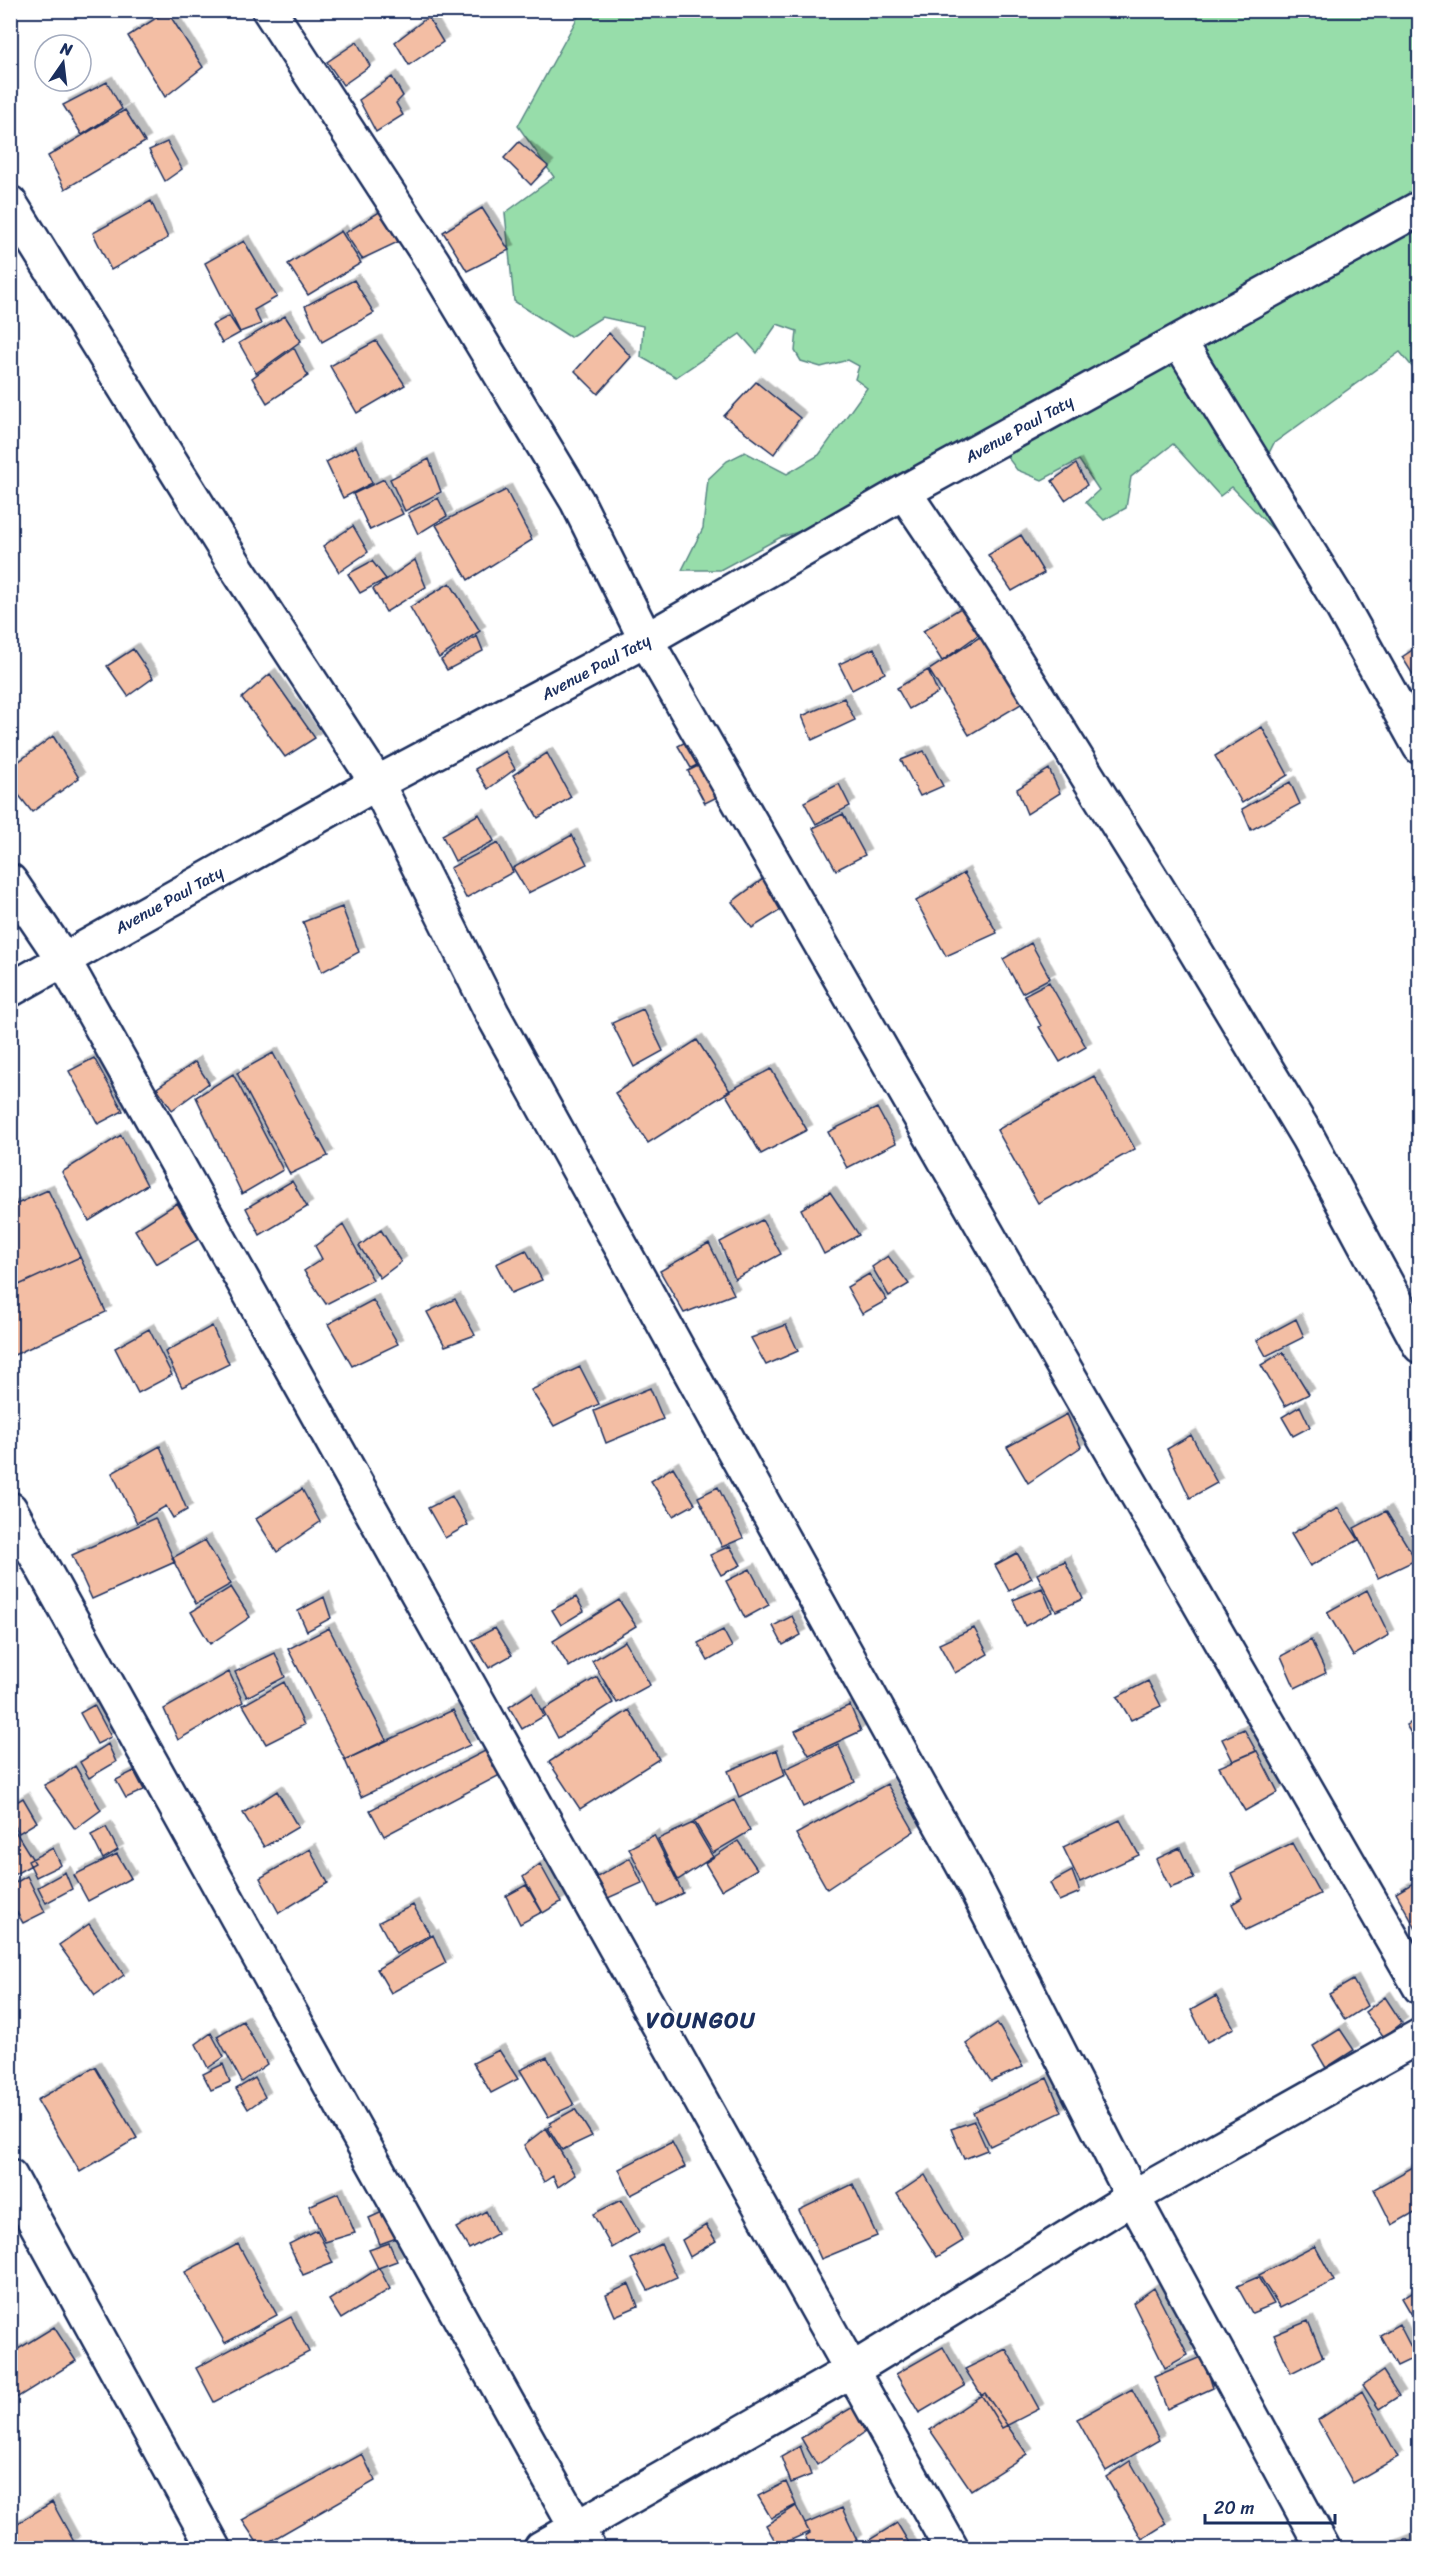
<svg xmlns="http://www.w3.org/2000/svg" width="1430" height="2559" font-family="Sriracha,sans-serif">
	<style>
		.green { fill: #97ddaa; stroke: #598684; stroke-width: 1.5 }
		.building { fill: #f3bea4; stroke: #1b2f5e; stroke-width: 1.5; filter: url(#shadow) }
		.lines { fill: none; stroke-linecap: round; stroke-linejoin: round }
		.minor-casing { stroke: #1b2f5e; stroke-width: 38 }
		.minor { stroke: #fff; stroke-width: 33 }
		.labels { text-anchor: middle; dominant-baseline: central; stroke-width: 4.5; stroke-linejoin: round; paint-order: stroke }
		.street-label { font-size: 16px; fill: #1b2f5e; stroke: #fff }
		.district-label { font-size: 22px; font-weight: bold; letter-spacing: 1.5px; fill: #1b2f5e; stroke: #fff }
	</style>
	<defs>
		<filter id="shadow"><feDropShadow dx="5.5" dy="-5.5" stdDeviation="0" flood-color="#0004"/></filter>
	</defs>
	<rect width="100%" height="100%" fill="#fff"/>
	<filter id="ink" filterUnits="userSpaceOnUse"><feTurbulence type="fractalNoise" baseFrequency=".0167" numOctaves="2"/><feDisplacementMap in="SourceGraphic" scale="12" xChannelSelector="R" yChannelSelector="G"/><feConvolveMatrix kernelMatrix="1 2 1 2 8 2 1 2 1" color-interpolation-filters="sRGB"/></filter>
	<g filter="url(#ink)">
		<path class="green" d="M578,11h841v364l-19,-23 -126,91 -18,36 54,89 -78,-81 -12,9 -47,-52 -42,33 -5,31 -22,12 -18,-18 13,-12 -20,-30 -37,20 -25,-10 -11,-15 -17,5 -161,63 -47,14 -61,33h-38l21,-42 5,-49 19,-18 18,-9 42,22 32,-19 48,-67 -12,-9 4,-13 -11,-6 -27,7 -20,-6 -6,-10 2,-20 -20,-7 -20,29 -17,-19 -64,43 -35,-20 2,-31 -41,-9 -32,20 -56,-36 -9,-88 49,-36 -36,-51 62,-113z"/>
		<path class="building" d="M167,11l36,56 -38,30 -37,-61z
			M428,17l15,25 -34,23 -14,-23z
			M357,42l13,24 -27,19 -16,-23z
			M392,77l11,19 -7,7 7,12 -27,17 -17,-32z
			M107,82l15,27 -40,26 -19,-30z
			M125,110l20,32 -80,47 -17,-33z
			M167,142l15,27 -17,12 -16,-31z
			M519,142l29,24 -17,19 -27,-27z
			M151,201l17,37 -57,32 -18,-37z
			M482,208l27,42 -42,21 -24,-39z
			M381,211l17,31 -36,17 -17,-26z
			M341,231l20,32 -53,32 -20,-31z
			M244,241l33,56 -23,13 7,14 -21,8 -35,-69z
			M354,280l20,33 -52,29 -17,-36z
			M229,316l11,17 -18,10 -10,-18z
			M285,316l16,25 -45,32 -17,-30z
			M609,333l22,24 -33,37 -23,-23z
			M376,341l29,44 -48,28 -27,-47z
			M294,348l14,28 -41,27 -15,-25z
			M756,382l44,36 -26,36 -50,-38z
			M356,446l16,37 -29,15 -17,-36z
			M429,459l12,33 -36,19 -15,-32z
			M1076,464l11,21 -22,15 -13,-19z
			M384,479l19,35 -33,16 -17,-36z
			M506,490l26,50 -64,40 -32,-55z
			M438,498l9,18 -29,18 -10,-21z
			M353,526l15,26 -29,20 -16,-26z
			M1021,535l23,38 -32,18 -24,-36z
			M415,560l11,27 -40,25 -13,-23z
			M372,561l14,18 -26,14 -12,-19z
			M450,583l30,48 -41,27 -29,-51z
			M964,606l18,26 -40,29 -19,-30z
			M989,631l42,67 -62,37 -40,-65z
			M477,636l6,15 -36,19 -6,-10z
			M1420,645v38l-1,1 -17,-27z
			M874,648l11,25 -33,17 -13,-26z
			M133,649l20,29 -25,18 -21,-30z
			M928,670l10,23 -29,16 -12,-21z
			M270,674l45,64 -30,19 -43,-59z
			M844,698l11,22 -43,20 -10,-24z
			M1262,727l26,48 -46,28 -27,-47z
			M700,734l13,23 -22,11 -13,-22z
			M53,736l26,42 -47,34 -22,-28v-16z
			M505,751l10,18 -27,20 -13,-20z
			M924,751l19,35 -23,10 -19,-36z
			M547,753l24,44 -33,21 -25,-43z
			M712,759l19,31 -26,13 -17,-32z
			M1049,769l11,24 -33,21 -10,-25z
			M1290,782l10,22 -49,26 -9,-21z
			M839,784l11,22 -34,18 -12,-22z
			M479,814l15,27 -39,20 -13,-26z
			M843,814l22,41 -29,15 -23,-42z
			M572,835l15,29 -59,29 -15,-25z
			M498,843l15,29 -47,26 -16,-30z
			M779,867l21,31 -48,30 -20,-26z
			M964,873l33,60 -51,23 -30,-55z
			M342,907l17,45 -37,20 -19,-50z
			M1031,943l19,35 -28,15 -19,-34z
			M1049,982l37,65 -26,15 -21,-35 2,-1 -17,-31z
			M643,1009l20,42 -29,16 -22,-44z
			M697,1040l33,51 -82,52 -33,-50z
			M273,1053l55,103 -38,18 -53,-101z
			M94,1058l29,53 -25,13 -29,-53z
			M195,1062l14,21 -37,27 -15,-22z
			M771,1069l36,61 -46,24 -36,-61z
			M233,1074l50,96 -41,24 -46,-97z
			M1094,1076l41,73 -97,54 -41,-73z
			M877,1108l19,35 -49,25 -19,-36z
			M121,1135l26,50 -58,36 -27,-49z
			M292,1181l15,26 -47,28 -14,-27z
			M48,1190l32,67 -70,32v-82z
			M830,1192l29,43 -35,19 -23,-45z
			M177,1203l22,36 -43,25 -21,-34z
			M762,1220l19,34 -46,25 -15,-37z
			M343,1225l30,55 -47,24 -22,-33 18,-12 -7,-13z
			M381,1230l20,32 -21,16 -21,-32z
			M709,1243l25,51 -50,19 -24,-42z
			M526,1250l16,30 -31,13 -15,-29z
			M888,1256l21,28 -20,12 -17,-29z
			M80,1257l26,55 -96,45v-68z
			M869,1274l18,26 -25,14 -15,-27z
			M455,1299l20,36 -30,11 -18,-34z
			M373,1300l25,44 -46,22 -24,-42z
			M1296,1319l8,18 -38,19 -9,-16z
			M786,1325l12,26 -32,14 -15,-27z
			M212,1326l17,38 -47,23 -17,-35z
			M149,1329l23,46 -34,18 -23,-45z
			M1283,1352l26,42 -24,12 -24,-41z
			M580,1367l19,37 -45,22 -23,-36z
			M650,1388l13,31 -57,24 -12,-32z
			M1300,1406l10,21 -17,9 -11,-19z
			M1067,1414l14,33 -53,36 -21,-36z
			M1191,1435l26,48 -27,15 -23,-49z
			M160,1446l27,64 -14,8 -7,-12 -29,17 -25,-50z
			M673,1467l22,37 -22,12 -22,-35z
			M718,1487l25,51 -21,9 -24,-50z
			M302,1489l18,33 -43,30 -21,-33z
			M452,1496l16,29 -23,13 -17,-30z
			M1338,1508l21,32 -49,26 -19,-32z
			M1386,1511l30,49 -38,18 -24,-50z
			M155,1518l20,44 -83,37 -20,-44z
			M205,1540l26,44 -35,20 -24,-46z
			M730,1546l11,19 -20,10 -11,-20z
			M1017,1553l15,25 -23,13 -14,-26z
			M1065,1561l18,38 -27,12 -19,-37z
			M750,1569l19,36 -24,13 -19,-37z
			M231,1587l19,30 -40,27 -19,-32z
			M1042,1588l10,24 -27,14 -12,-26z
			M1367,1590l22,45 -36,21 -26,-44z
			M324,1597l7,21 -24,13 -9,-20z
			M576,1597l8,14 -23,14 -9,-15z
			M619,1600l17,26 -67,41 -16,-26z
			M792,1616l9,19 -18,10 -10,-19z
			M329,1628l57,112 -41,20 -57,-111z
			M495,1628l17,27 -23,13 -17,-28z
			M974,1628l14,26 -33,19 -16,-29z
			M723,1630l9,17 -24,14 -10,-18z
			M1311,1640l15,33 -31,15 -14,-32z
			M625,1641l25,44 -33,18 -25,-42z
			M275,1653l10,24 -38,20 -12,-25z
			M229,1672l14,30 -65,38 -14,-31z
			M597,1677l16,26 -55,35 -15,-28z
			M1148,1681l13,25 -30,14 -14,-23z
			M284,1682l20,43 -38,19 -23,-39z
			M532,1692l12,24 -22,13 -13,-22z
			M94,1705l17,32 -14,7 -17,-31z
			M850,1705l11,26 -52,24 -14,-24z
			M453,1710l17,35 -109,52 -16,-37z
			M629,1710l30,49 -79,50 -31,-47z
			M1420,1718v30l-14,-23z
			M1244,1729l12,22 -23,10 -11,-22z
			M108,1744l8,18 -27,16 -9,-16z
			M838,1744l17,38 -52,25 -18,-38z
			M487,1750l13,25 -116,61 -14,-26z
			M777,1750l8,25 -46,22 -11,-26z
			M1257,1751l21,41 -33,19 -26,-44z
			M75,1766l26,44 -26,19 -31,-44 18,-9z
			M134,1771l10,19 -18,8 -10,-18z
			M887,1784l27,47 -87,58 -31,-55z
			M277,1791l21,36 -34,20 -21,-34z
			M23,1798l14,24 -18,11 -9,-16v-11z
			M734,1800l16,31 -37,22 -19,-32z
			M1120,1820l19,35 -59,27 -17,-35z
			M10,1823l25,40 -25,14z
			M693,1823l20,34 -35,23 -20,-41z
			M106,1827l12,23 -15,9 -12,-24z
			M654,1835l29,58 -26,13 -28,-58z
			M738,1841l19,28 -36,21 -16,-27z
			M1292,1843l28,51 -74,36 -14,-26 10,-6 -11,-25z
			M53,1848l8,17 -25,12 -8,-16z
			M1180,1848l14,31 -24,9 -14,-29z
			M310,1849l18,34 -49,30 -19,-35z
			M117,1854l14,24 -43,23 -14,-26z
			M630,1858l12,25 -43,19 -9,-21z
			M540,1864l21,38 -18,11 -20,-36z
			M1072,1871l8,21 -21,9 -9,-18z
			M65,1872l7,17 -26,14 -8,-16z
			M27,1876l18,36 -22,11 -13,-22v-15z
			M1420,1879v57l-24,-43z
			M526,1885l16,27 -22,12 -14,-28z
			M413,1905l17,30 -34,19 -17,-32z
			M89,1924l35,51 -29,20 -36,-50z
			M433,1935l13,28 -55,30 -14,-24z
			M1353,1980l14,26 -22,14 -16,-26z
			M1216,1996l18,32 -27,14 -16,-32z
			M1385,1997l17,26 -18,14 -19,-25z
			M243,2021l24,43 -25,18 -25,-46z
			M997,2023l26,44 -32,14 -25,-37z
			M1340,2029l14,21 -28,18 -13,-22z
			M211,2033l13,24 -16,11 -12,-24z
			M499,2050l19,29 -27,14 -18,-30z
			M547,2057l27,48 -26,12 -28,-47z
			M223,2064l7,18 -19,8 -8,-16z
			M95,2067l42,71 -57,34 -43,-72z
			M255,2078l10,19 -17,12 -12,-20z
			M1047,2078l15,34 -72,34 -17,-34z
			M575,2109l17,27 -30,14 -14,-22 3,-2 -1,-3z
			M974,2121l13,29 -23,9 -13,-30z
			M546,2128l29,47 -17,12 -5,-11 -9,6 -20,-37z
			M672,2142l13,25 -54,28 -12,-26z
			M1420,2163v46l-28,16 -18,-36z
			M925,2175l38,66 -26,16 -40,-63z
			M853,2184l24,52 -56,23 -22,-49z
			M338,2193l17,40 -30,9 -16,-36z
			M621,2200l18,32 -27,16 -19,-34z
			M398,2205l12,28 -30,11 -11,-26z
			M486,2211l11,23 -28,15 -13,-21z
			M706,2225l10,16 -26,16 -8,-17z
			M317,2230l16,33 -30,12 -14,-31z
			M389,2243l8,18 -19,7 -9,-18z
			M238,2244l39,71 -52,28 -40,-71z
			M661,2244l16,33 -29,13 -17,-31z
			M1315,2246l19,35 -54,27 -21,-33z
			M379,2268l11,21 -49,30 -12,-19z
			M1258,2277l16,27 -22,9 -15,-27z
			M629,2284l9,22 -23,10 -9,-21z
			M1420,2287v42l-18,-31z
			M1154,2288l34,67 -23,13 -32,-65z
			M291,2317l18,35 -95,50 -18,-34z
			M1308,2321l15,36 -32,16 -17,-38z
			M1399,2324l17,33 -19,9 -17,-31z
			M54,2327l22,34 -66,41v-48z
			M943,2347l22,39 -46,27 -23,-39z
			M1006,2349l33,60 -37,19 -37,-59z
			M1203,2356l10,32 -46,21 -13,-32z
			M1383,2371l16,25 -20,13 -16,-24z
			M1132,2389l27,51 -53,31 -29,-52z
			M1362,2391l36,66 -45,26 -35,-63z
			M985,2393l42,61 -56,36 -41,-60z
			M853,2407l12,25 -48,33 -16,-27z
			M800,2446l11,29 -20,8 -10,-26z
			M362,2454l13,27 -115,66 -18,-27z
			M1130,2461l36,63 -24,15 -36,-62z
			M786,2482l10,23 -25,13 -13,-22z
			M52,2502l22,40 -9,6h-55v-20z
			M796,2506l13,26 -31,14 -12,-21z
			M842,2508l15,32 -12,8h-34l-6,-12 5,-3 -5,-9z
			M897,2523l15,25h-43l-3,-6z
			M1407,2539l5,9h-27z"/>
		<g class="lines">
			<g class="minor-casing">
				<path id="minor" d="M269,10l164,252 144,239 69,139 774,1347
					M10,203l228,367 139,213 115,230 481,870 160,314 190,351
					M1179,341l161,262 80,144
					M904,492l85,126 180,289 139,231 112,208
					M10,881l53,78 888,1589
					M10,990l367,-207 269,-143 258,-148 516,-284
					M10,1509l578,1039
					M10,2176l204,372
					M541,2548l311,-178 281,-173 287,-161"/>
			</g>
			<use href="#minor" class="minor"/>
		</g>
	</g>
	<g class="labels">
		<g class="street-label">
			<text transform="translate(1019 429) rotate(-29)">Avenue Paul Taty</text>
			<text transform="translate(596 667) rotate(-28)">Avenue Paul Taty</text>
			<text transform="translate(169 900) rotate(-29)">Avenue Paul Taty</text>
		</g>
		<g class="district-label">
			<text x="701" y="2020">VOUNGOU</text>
		</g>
	</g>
	<rect width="1430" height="2559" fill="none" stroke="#fff" stroke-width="36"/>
	<rect x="18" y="18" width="1394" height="2523" fill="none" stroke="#1b2f5e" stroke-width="2" filter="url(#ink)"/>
	<g transform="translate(63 63) rotate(14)"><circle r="28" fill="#ffffff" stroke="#a4acbf" stroke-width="1.5"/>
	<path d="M0-4.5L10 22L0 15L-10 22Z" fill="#1b2f5e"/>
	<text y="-9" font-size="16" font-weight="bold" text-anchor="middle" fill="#1b2f5e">N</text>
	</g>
	<path d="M1205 2514v9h130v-9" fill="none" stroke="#1b2f5e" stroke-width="3"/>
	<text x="1214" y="2514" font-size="18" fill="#1b2f5e" stroke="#ffffff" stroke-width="4.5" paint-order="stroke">20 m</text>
</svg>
